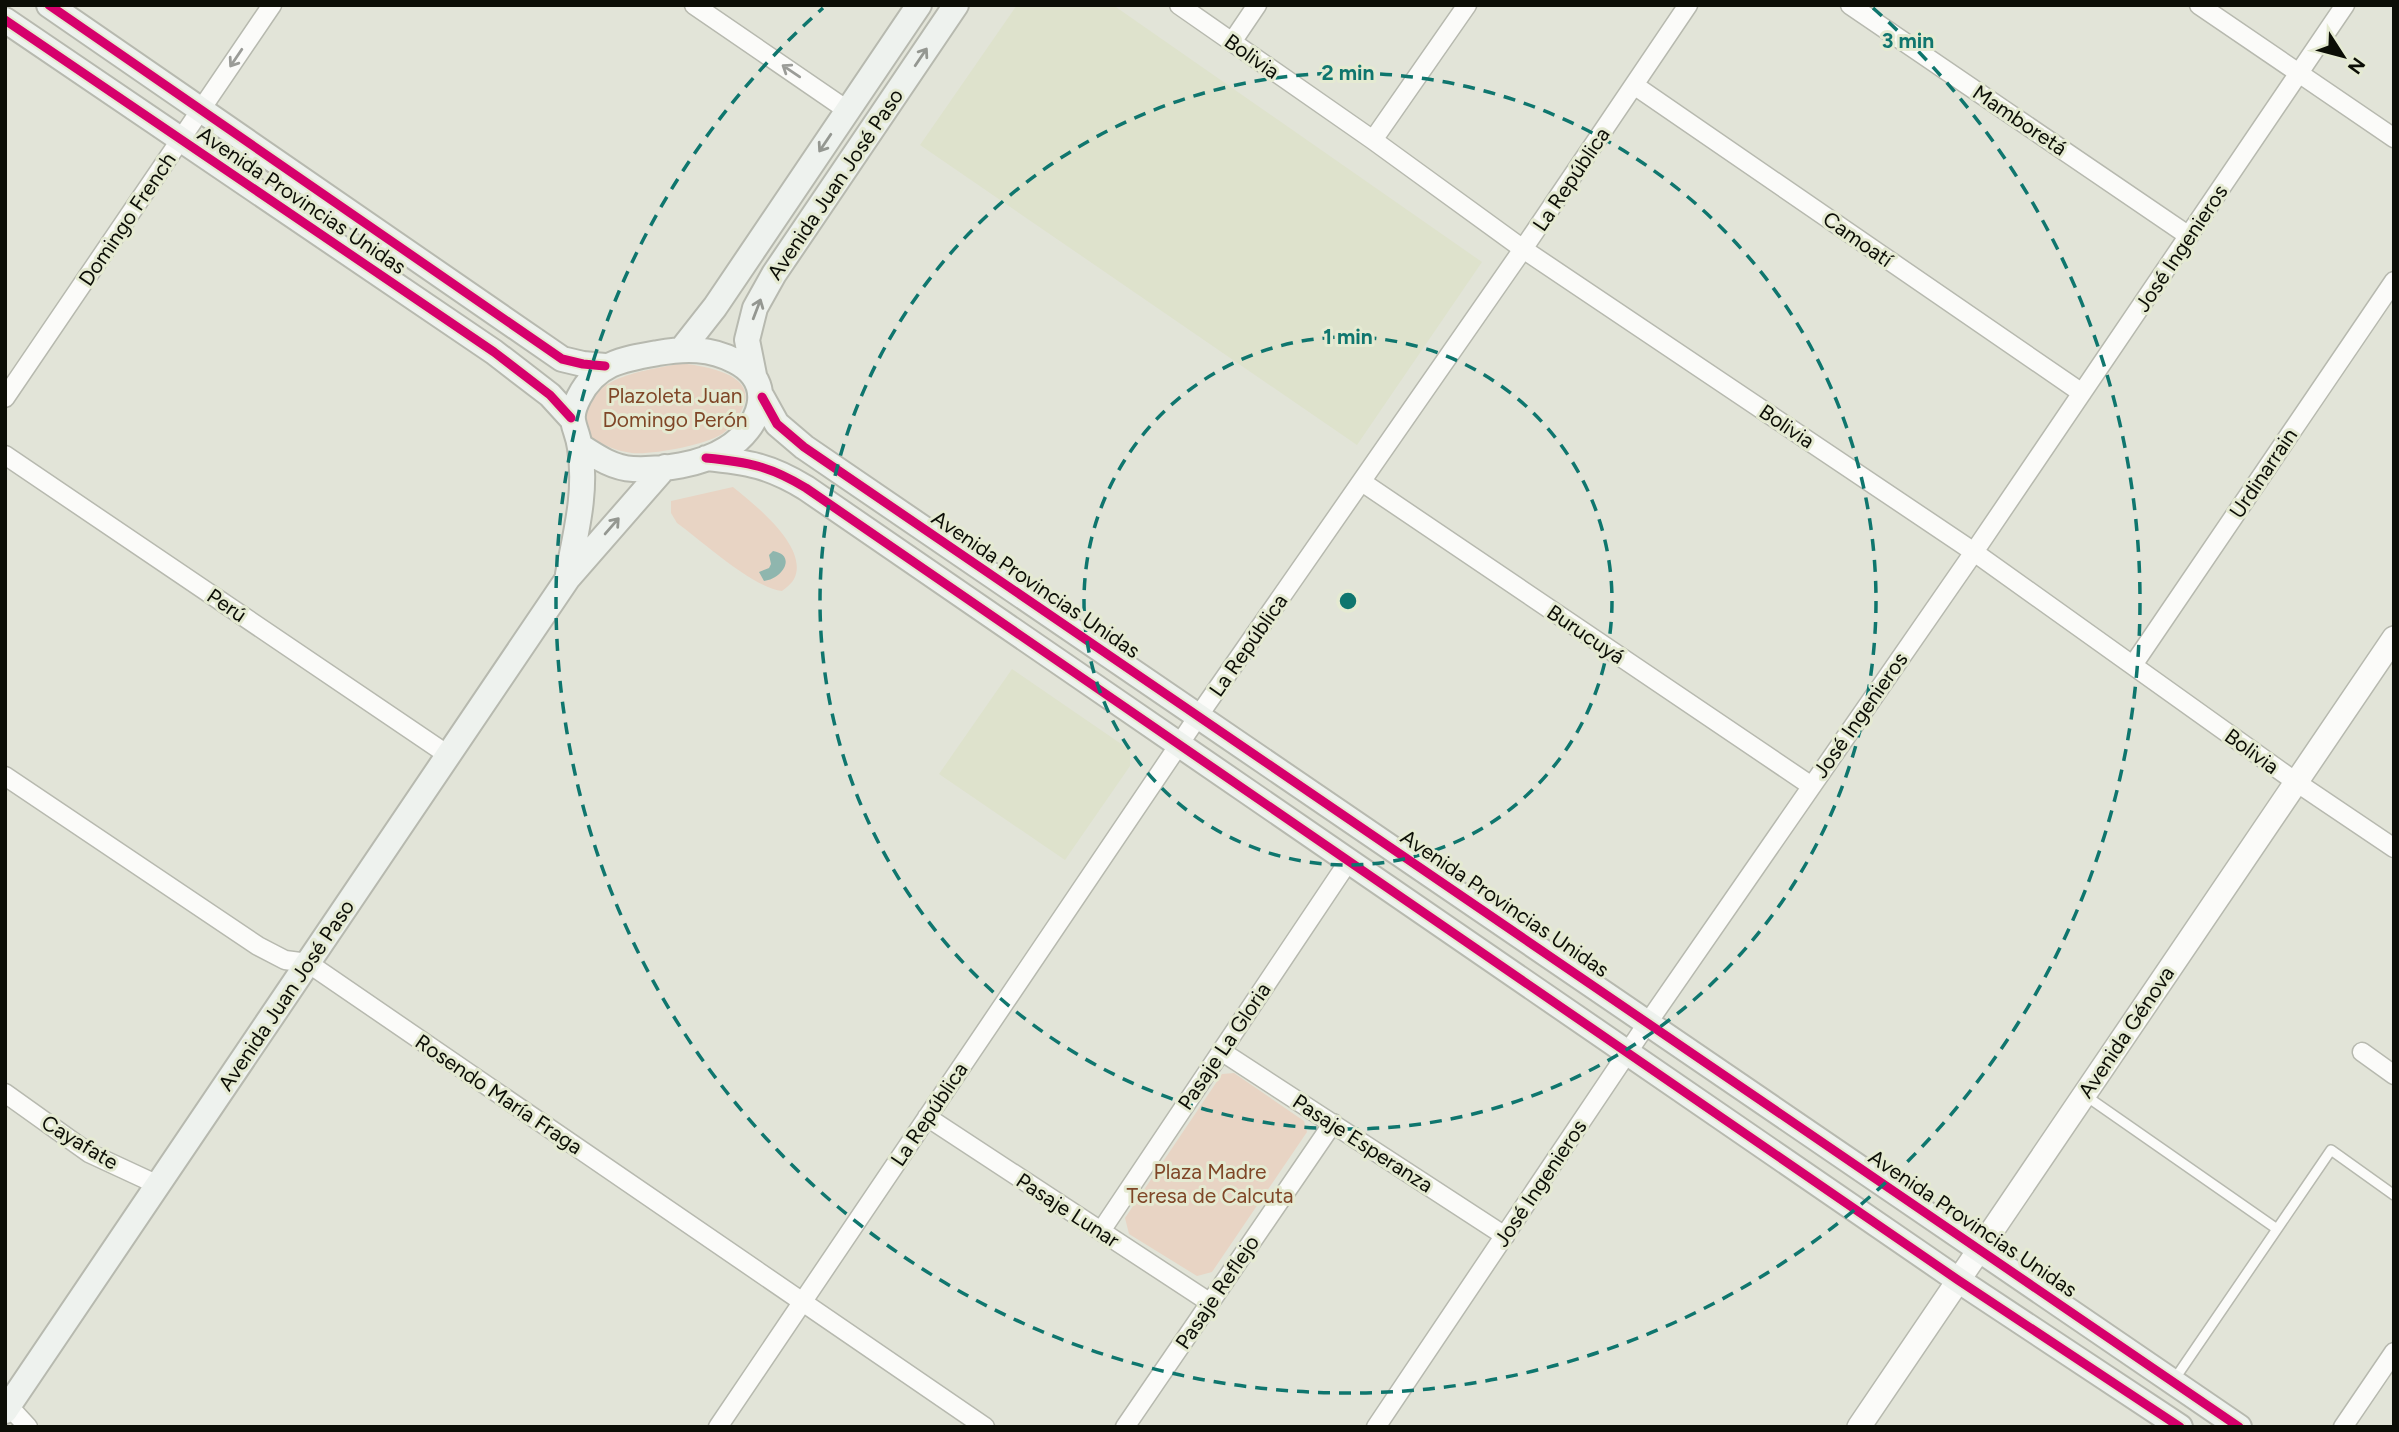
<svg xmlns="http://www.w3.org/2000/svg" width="2399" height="1432" font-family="Figtree,sans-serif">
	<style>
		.built { fill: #dee2cc }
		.green { fill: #e8d4c4 }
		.water { fill: #8fb6ae }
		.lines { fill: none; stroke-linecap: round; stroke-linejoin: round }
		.service-casing { stroke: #b7b9af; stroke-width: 12 }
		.minor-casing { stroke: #b7b9af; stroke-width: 21 }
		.tertiary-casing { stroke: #b7b9af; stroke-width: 26 }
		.secondary-casing { stroke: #b7b9af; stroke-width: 28 }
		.service { stroke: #fbfbf9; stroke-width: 9 }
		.minor { stroke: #fbfbf9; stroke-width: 18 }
		.tertiary { stroke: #fbfbf9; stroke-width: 23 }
		.secondary { stroke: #eef2ee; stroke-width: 24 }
		.cycleway-casing { stroke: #e5ead2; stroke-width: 13 }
		.cycleway { stroke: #d6006c; stroke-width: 9 }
		.oneway { stroke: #949791 }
		.oneway2 { stroke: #9b9c98 }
		.ring { fill: none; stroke: #0f766e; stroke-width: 3.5; stroke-dasharray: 12 9 }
		.labels { text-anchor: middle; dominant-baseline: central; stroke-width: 6; stroke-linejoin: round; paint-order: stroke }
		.street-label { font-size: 21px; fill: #0c0e06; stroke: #e5ead2 }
		.park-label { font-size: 21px; fill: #7f4627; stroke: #e5ead2 }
		.centre { fill: #0f766e; stroke: #e5ead2; stroke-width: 3.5 }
		.ring-label { font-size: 21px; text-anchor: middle; font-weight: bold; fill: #0f766e; stroke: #e5ead2; stroke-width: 6; stroke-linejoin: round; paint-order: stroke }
	</style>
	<rect width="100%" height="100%" fill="#e2e4d8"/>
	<path class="built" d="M1017,5h96l369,257 -125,183 -437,-300z
		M1012,669l118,81v16l-65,94 -126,-86z"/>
	<path class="green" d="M681,363c21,3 74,10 63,41 -4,12 -12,23 -22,30 -17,11 -70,21 -90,19 -15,-2 -27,-7 -40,-15 -2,-6 -7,-15 -6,-21 4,-43 63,-46 95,-54z
		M733,487c21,17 77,61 61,92 -2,4 -8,9 -12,12 -29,-3 -80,-50 -105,-68l-6,-10v-12z
		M1234,1073l70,48 3,11 -95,140 -15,4 -68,-42 -4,-16 97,-144z"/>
	<path class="water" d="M773,551c24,4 10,28 -9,30l-5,-9 10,-4 2,-4 -2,-9z"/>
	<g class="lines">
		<g class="service-casing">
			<path id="service" d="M2086,1096l191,133
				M2174,1380l157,-230 63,45"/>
		</g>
		<g class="minor-casing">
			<path id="minor" d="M694,5l153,105
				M1179,5l194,135 150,109 451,303 322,230 98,66
				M1850,5l339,231
				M2199,5l195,133
				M1232,42l25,-37
				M1634,85l448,308
				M1373,140l94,-135
				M5,398l267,-393
				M5,455l443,300
				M1362,482l448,303
				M2133,665l261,-384
				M5,776l253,170 27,14 23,3 677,464
				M1221,1051l284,185
				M2362,1052l32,23
				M5,1093l84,60 69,32
				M927,1117l282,185
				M1101,1231l247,-369
				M5,1402l23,25
				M718,1427l481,-712 324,-466 165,-244
				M1125,1427l208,-304
				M1376,1427l262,-390 336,-485 371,-547
				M2343,1427l51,-75"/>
		</g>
		<g class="tertiary-casing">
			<path id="tertiary" d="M1859,1427l535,-789"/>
		</g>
		<g class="secondary-casing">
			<path id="secondary" d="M49,5l513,354 21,5 22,2
				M5,20l489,332 56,43 21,23
				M682,349l33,-42 204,-302
				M754,375l-7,-35 8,-32 19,-34 182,-269
				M762,397l15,27 27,23 1435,980
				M706,458c42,4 64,8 100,30l1152,792 222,147
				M568,574c8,-42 19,-83 12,-126 -3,-23 -14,-26 -1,-51 17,-34 44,-38 79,-44 28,-5 52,-5 77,8 43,22 25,67 -9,88 -25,16 -64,21 -93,20 -20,-1 -36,-12 -53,-23
				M5,1411l563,-833 97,-111"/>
		</g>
		<use href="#service" class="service"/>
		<use href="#minor" class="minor"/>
		<use href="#tertiary" class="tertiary"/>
		<use href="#secondary" class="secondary"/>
		<g class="cycleway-casing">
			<path id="cycleway" d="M49,5l513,354 21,5 22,2
				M5,20l489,332 56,43 21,23
				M762,397l15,27 27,23 1435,980
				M706,458c42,4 64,8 100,30l1152,792 222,147"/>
		</g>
		<use href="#cycleway" class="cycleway"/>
	</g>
	<defs><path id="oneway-shaft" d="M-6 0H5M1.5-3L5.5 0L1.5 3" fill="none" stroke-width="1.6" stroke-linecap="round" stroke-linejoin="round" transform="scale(1.75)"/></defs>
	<g class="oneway">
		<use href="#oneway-shaft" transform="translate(921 57) rotate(-56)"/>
		<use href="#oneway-shaft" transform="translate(825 143) rotate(124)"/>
		<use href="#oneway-shaft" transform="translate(757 309) rotate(-69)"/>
		<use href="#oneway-shaft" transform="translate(612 526) rotate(-49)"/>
	</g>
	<g class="oneway2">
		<use href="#oneway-shaft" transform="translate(236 58) rotate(124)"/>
		<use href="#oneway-shaft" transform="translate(791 71) rotate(-146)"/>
	</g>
	<g class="ring">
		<circle cx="1348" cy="601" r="264"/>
		<circle cx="1348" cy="601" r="528"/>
		<path d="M1873 8A792 792 0 1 1 823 8"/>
	</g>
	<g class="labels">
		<g class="street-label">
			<text transform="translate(1252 56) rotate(35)">Bolivia</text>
			<text transform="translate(2020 120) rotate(34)">Mamboretá</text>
			<text transform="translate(1571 179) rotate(-56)">La República</text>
			<text transform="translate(835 184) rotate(-56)">Avenida Juan José Paso</text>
			<text transform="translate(302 200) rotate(34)">Avenida Provincias Unidas</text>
			<text transform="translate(127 219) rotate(-56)">Domingo French</text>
			<text transform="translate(1858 239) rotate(35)">Camoatí</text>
			<text transform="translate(2181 248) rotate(-56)">José Ingenieros</text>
			<text transform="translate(1787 426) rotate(34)">Bolivia</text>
			<text transform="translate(2263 473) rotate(-56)">Urdinarrain</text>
			<text transform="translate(1036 584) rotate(34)">Avenida Provincias Unidas</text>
			<text transform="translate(227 605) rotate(34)">Perú</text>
			<text transform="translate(1586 634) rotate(34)">Burucuyá</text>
			<text transform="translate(1248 645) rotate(-55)">La República</text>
			<text transform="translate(1860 715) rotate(-55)">José Ingenieros</text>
			<text transform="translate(2252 751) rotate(36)">Bolivia</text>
			<text transform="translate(1505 903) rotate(34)">Avenida Provincias Unidas</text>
			<text transform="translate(286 995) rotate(-56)">Avenida Juan José Paso</text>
			<text transform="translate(2126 1032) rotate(-56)">Avenida Génova</text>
			<text transform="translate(1224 1046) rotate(-56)">Pasaje La Gloria</text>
			<text transform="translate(499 1094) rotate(34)">Rosendo María Fraga</text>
			<text transform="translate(929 1114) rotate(-56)">La República</text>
			<text transform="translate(80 1142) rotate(31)">Cayafate</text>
			<text transform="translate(1363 1143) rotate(33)">Pasaje Esperanza</text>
			<text transform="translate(1540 1183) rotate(-56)">José Ingenieros</text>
			<text transform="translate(1068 1210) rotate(33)">Pasaje Lunar</text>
			<text transform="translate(1973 1223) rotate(34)">Avenida Provincias Unidas</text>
			<text transform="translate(1217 1292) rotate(-56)">Pasaje Reflejo</text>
		</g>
		<g class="park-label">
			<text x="675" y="395">Plazoleta Juan<tspan x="675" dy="24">Domingo Perón</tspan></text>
			<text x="1210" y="1171">Plaza Madre<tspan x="1210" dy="24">Teresa de Calcuta</tspan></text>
		</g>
	</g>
	<circle cx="1348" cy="601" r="10" class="centre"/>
	<g class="ring-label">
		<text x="1908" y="48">3 min</text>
		<text x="1348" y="80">2 min</text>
		<text x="1348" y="344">1 min</text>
	</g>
	<rect width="2399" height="1432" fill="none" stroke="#0c0e06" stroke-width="14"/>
	<g transform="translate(2343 56) rotate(126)" stroke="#e5ead2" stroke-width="5" paint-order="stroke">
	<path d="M0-5L12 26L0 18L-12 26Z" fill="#0c0e06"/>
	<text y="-10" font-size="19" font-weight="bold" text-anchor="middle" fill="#0c0e06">N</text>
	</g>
</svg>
